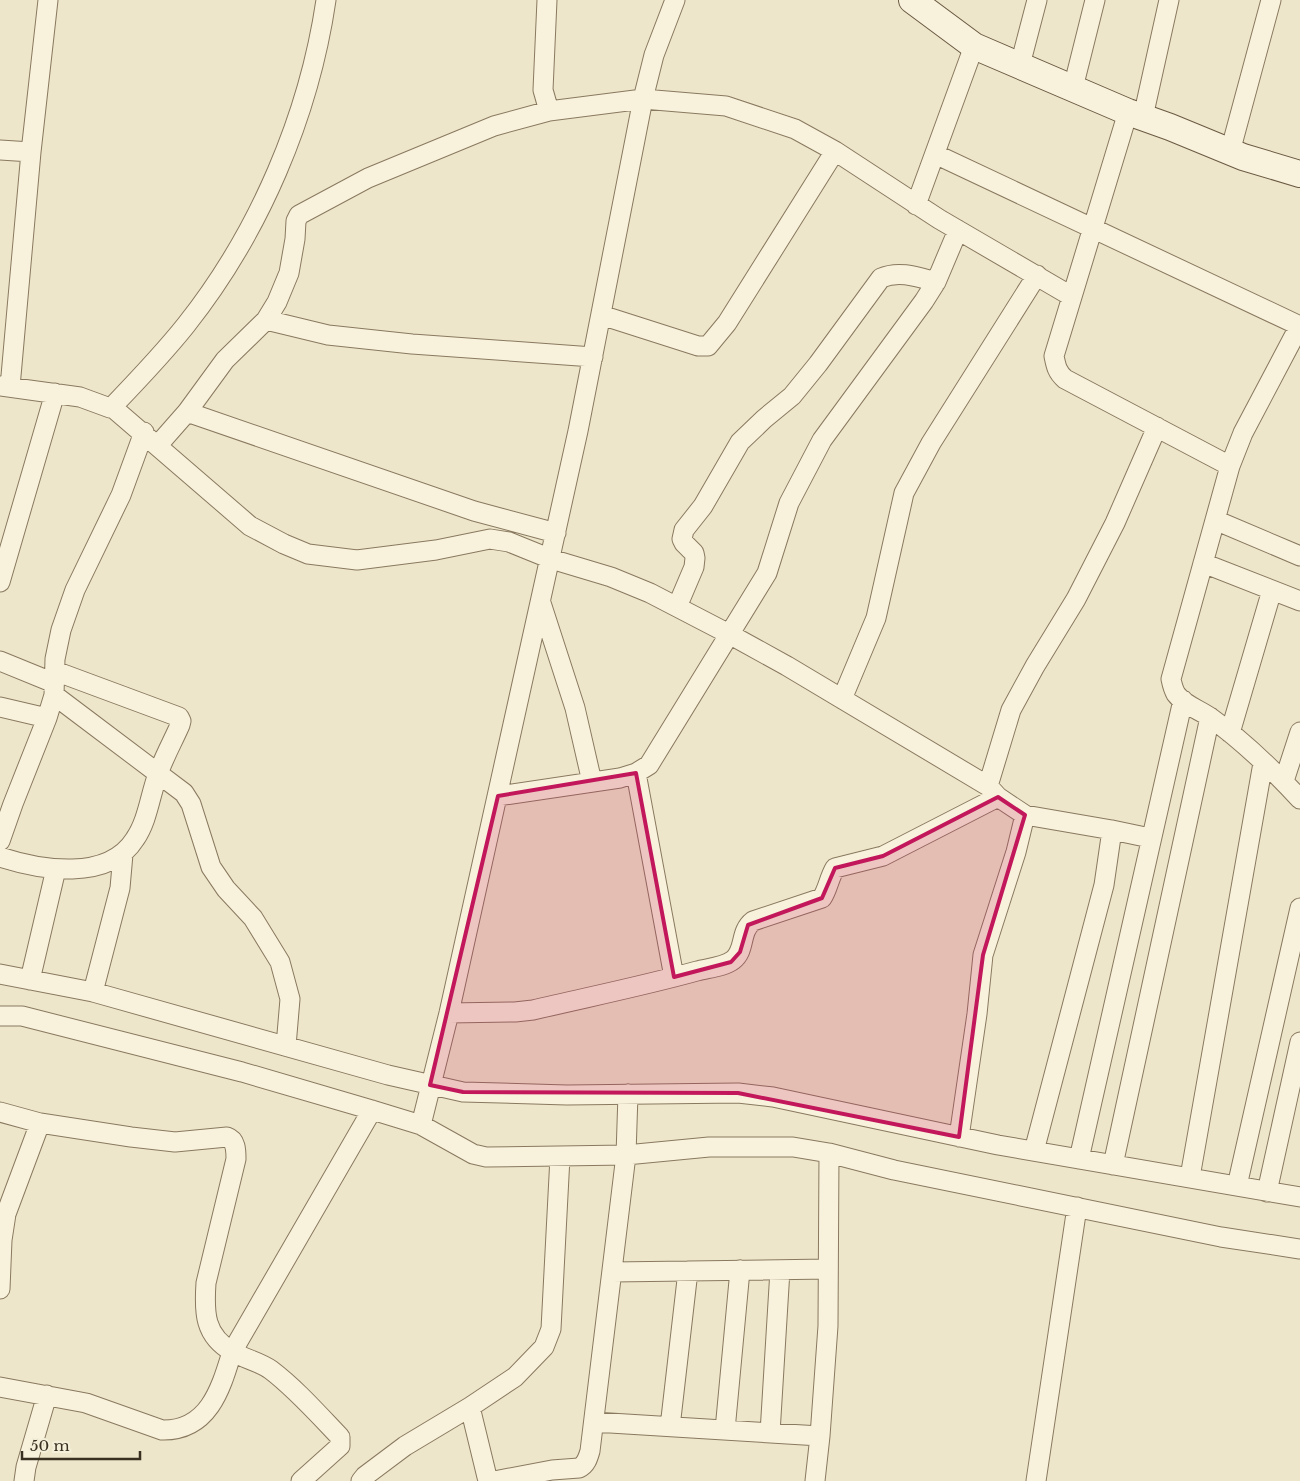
<svg xmlns="http://www.w3.org/2000/svg" width="1300" height="1481" font-family="'Libre Baskerville',serif">
	<style>
		.lines { fill: none; stroke-linecap: round; stroke-linejoin: round }
		.street-casing { stroke: #89795f; stroke-width: 21 }
		.secondary-casing { stroke: #6b5a42; stroke-width: 28 }
		.street { stroke: #f8f2dd; stroke-width: 19 }
		.secondary { stroke: #f8f2dd; stroke-width: 26 }
		.marked { fill: #c2185b; fill-opacity: 0.2; stroke: #c2185b; stroke-width: 4; stroke-linejoin: round }
	</style>
	<rect width="100%" height="100%" fill="#ede6ca"/>
	<g class="lines">
		<g class="street-casing">
			<path id="street" d="M547,0l-4,90 6,21
				M1020,65l17,-65
				M1073,88l22,-88
				M1128,112l-74,244c2,10 3,16 11,23l165,87
				M1143,117l26,-117
				M0,150l31,2
				M1230,152l41,-152
				M935,154l365,172
				M916,205l58,-159
				M601,315l97,31h10l19,-23 108,-172
				M266,320l62,15 84,9 181,13
				M1300,325l-57,108 -13,33 -59,213c1,5 2,10 5,15 8,11 24,16 35,24 32,23 62,52 89,81
				M0,386l80,11 30,11 2,-1 138,119 34,18 24,10 49,6 79,-10 54,-11 19,3 42,17 60,18 39,16 79,41 58,32 201,120 10,11 27,18 87,15 38,8
				M10,387l21,-235 17,-152
				M112,407c26,-27 51,-53 74,-82 73,-92 123,-209 140,-325
				M187,412l287,99 82,22
				M158,445l29,-33 38,-52 41,-40 11,-18 12,-29 6,-34 1,-18 3,-6 69,-37 126,-52 55,-15 94,-12 83,7 69,23 40,22 104,68 132,77
				M1215,520l85,36
				M1203,563l97,38
				M0,582l55,-189
				M541,603l34,105 17,74
				M677,607l17,-40 1,-9 -1,-5 -10,-10 -2,-4 2,-9 19,-24 37,-64 24,-23 28,-23 26,-32 63,-86c18,-8 37,-1 55,4
				M0,661l54,22
				M54,695l130,98 7,11 20,63 15,22 27,29 27,44 10,37 -4,47
				M842,699l34,-81 28,-125 27,-50 106,-168
				M0,707l47,11
				M1230,733l42,-143
				M636,773l38,204
				M1284,781l16,-49
				M988,786l23,-76 24,-44 41,-67 39,-76 42,-96
				M498,796l122,-18 16,-5 13,-8 118,-192 22,-70 33,-63 102,-139 12,-19 22,-52
				M0,841l13,-37 34,-86 7,-23 1,-36 6,-29 14,-40 46,-95 23,-63
				M0,857c40,13 108,25 135,-18 13,-19 15,-44 23,-65 6,-17 15,-33 22,-49l1,-4 -2,-4 -124,-46
				M0,974l93,18 295,83 75,17 104,3 171,-2 35,4 225,48 302,52
				M30,980l26,-111
				M93,992l27,-104 3,-34
				M449,1013l66,-1 18,-2c55,-13 110,-24 164,-39 11,-3 27,-4 36,-11 13,-10 6,-28 20,-39l69,-23c6,-9 7,-20 13,-30l48,-12 115,-59
				M0,1016h22l220,56 130,38 49,15 52,29 13,3 140,-2 83,-8h84l36,6 65,17 327,67 79,12
				M0,1112l40,11 91,14 44,5 52,-5c9,3 9,13 9,22l-30,124c-2,29 -2,53 27,69 12,7 27,10 38,18 25,19 47,44 69,67v9l-39,35
				M421,1125l28,-112 129,-582 65,-332 11,-44 21,-55
				M959,1137l18,-123 6,-59 33,-103 9,-37
				M1034,1151l70,-266 8,-55
				M1079,1159l104,-459
				M1113,1165l97,-448
				M1190,1177l73,-414
				M1237,1186l63,-278
				M1267,1192l33,-150
				M612,1272l216,-3
				M0,1289l2,-49 4,-26 34,-91
				M0,1387l86,16 76,27c47,1 59,-42 70,-78l140,-242
				M470,1407l17,70 4,4
				M594,1422l226,14
				M670,1427l18,-156
				M725,1430l15,-160
				M770,1433l10,-163
				M24,1481l2,-14 21,-72
				M361,1481l4,-5 40,-30 65,-39 45,-30 29,-30 7,-18 9,-172
				M494,1481l58,-11 27,-2c7,-3 9,-10 11,-17l36,-296 2,-61
				M815,1481l5,-45 8,-110 1,-173
				M1036,1481l41,-274"/>
		</g>
		<g class="secondary-casing">
			<path id="secondary" d="M912,0l62,46 154,66 42,15 73,30 57,17"/>
		</g>
		<use href="#street" class="street"/>
		<use href="#secondary" class="secondary"/>
	</g>
	<path class="marked" d="M636,773l38,204 57,-15 9,-10 8,-27 74,-27 13,-30 48,-12 115,-59 27,18 -42,140 -24,182 -221,-44 -275,-1 -33,-7 68,-289z"/>
	<path d="M22 1451v8h118v-8" fill="none" stroke="#3a3021" stroke-width="2.5"/>
	<text x="30" y="1451" font-size="15" fill="#3a3021" stroke="#f4efd9" stroke-width="4" paint-order="stroke">50 m</text>
</svg>
